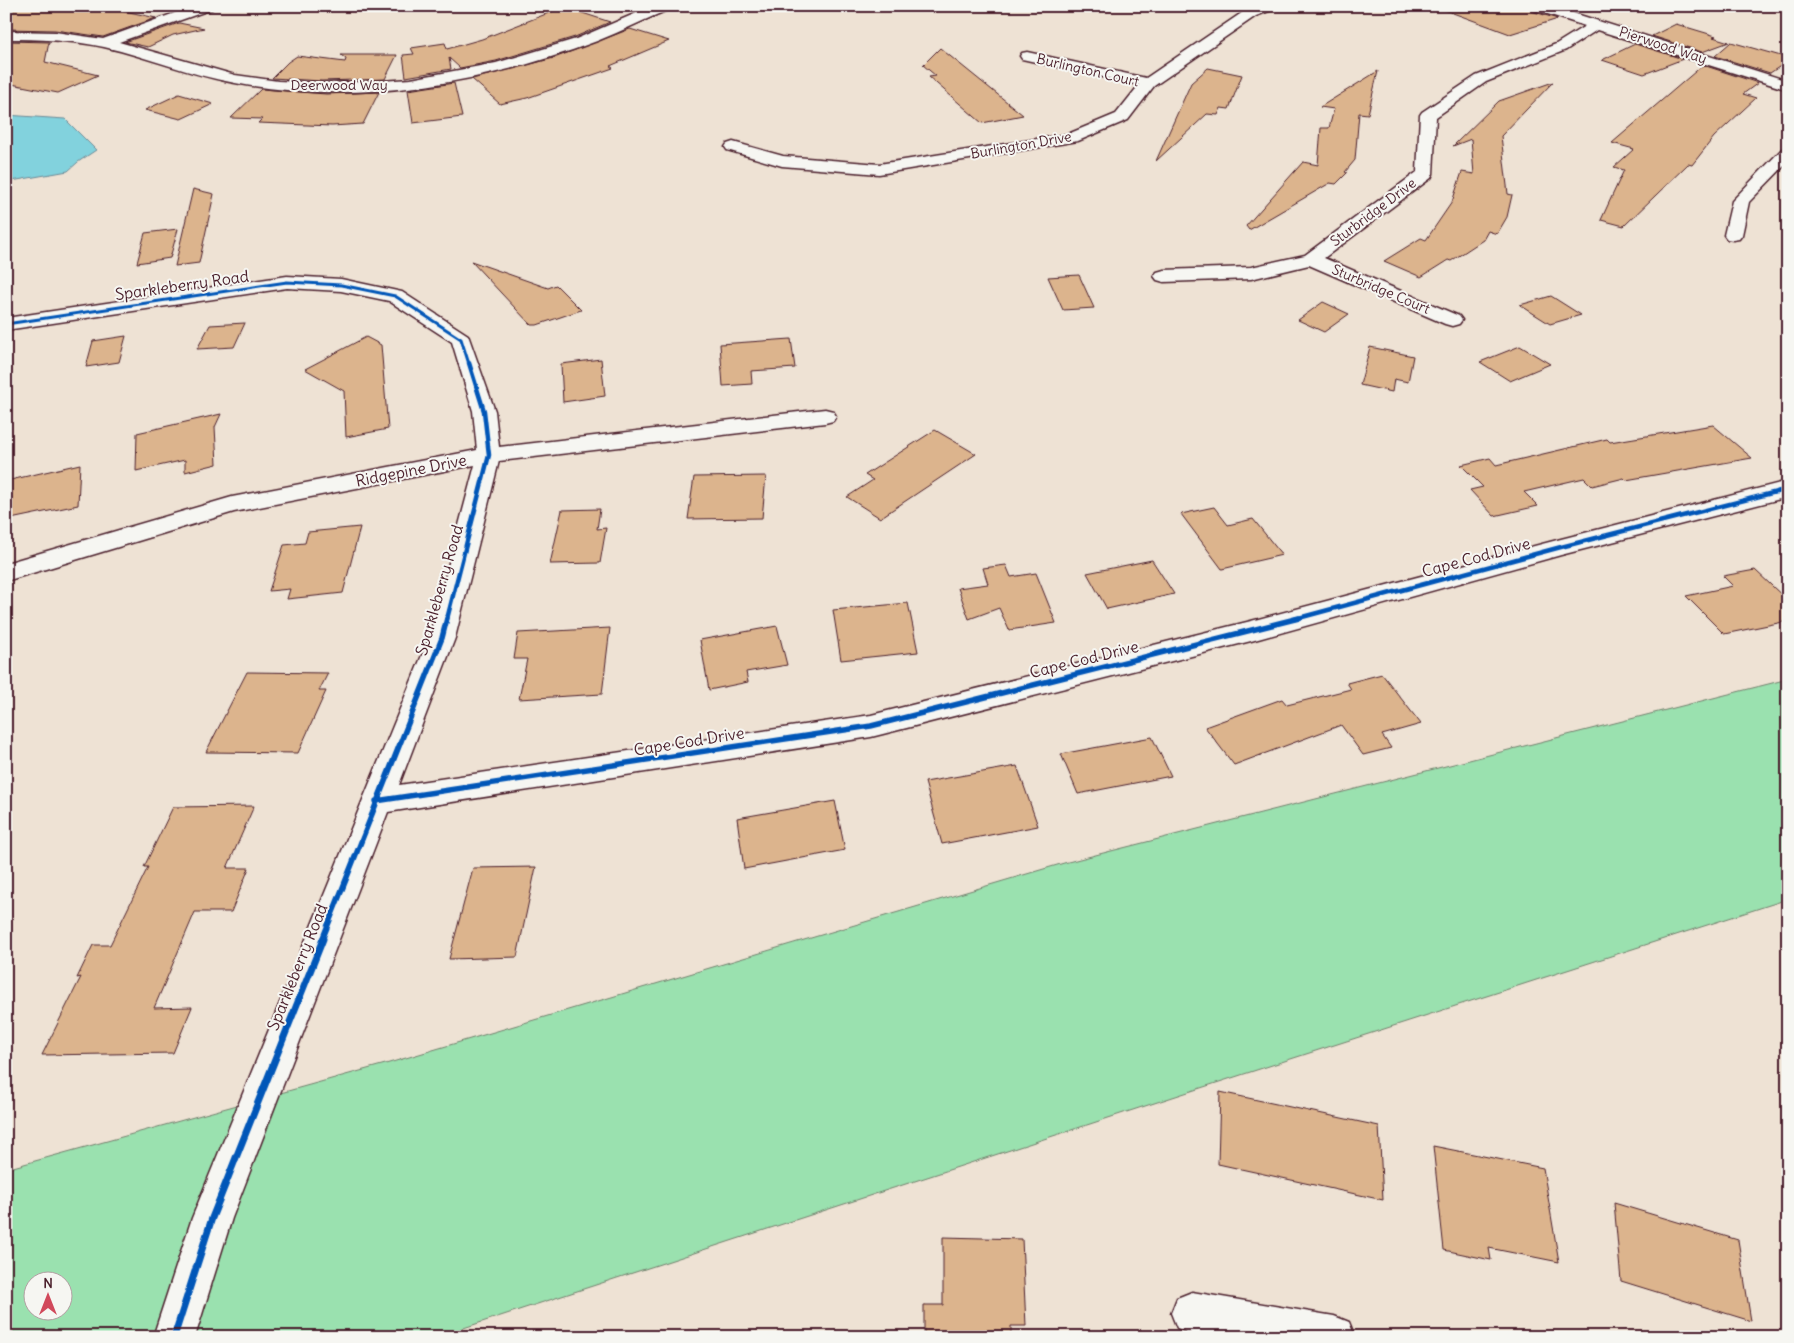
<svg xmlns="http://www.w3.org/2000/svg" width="1794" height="1343" font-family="Delius,sans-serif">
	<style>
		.green { fill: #9ae1af; stroke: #72806d; fill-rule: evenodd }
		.water { fill: #82d2dd; stroke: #6c8a96 }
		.building { fill: #dcb48d; stroke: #4a1f2b }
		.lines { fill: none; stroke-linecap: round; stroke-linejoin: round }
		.minor-casing { stroke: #4a1f2b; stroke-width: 3 }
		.minor { fill: #f6f6f2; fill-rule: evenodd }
		.cycleway-far3-casing { stroke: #f6f6f2; stroke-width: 5 }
		.cycleway-far2-casing { stroke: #f6f6f2; stroke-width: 7 }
		.cycleway-far1-casing { stroke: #f6f6f2; stroke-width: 9 }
		.cycleway-casing { stroke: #f6f6f2; stroke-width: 10 }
		.cycleway-far3 { stroke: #0057b8; stroke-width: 3 }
		.cycleway-far2 { stroke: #0057b8; stroke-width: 4.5 }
		.cycleway-far1 { stroke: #0057b8; stroke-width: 5.5 }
		.cycleway { stroke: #0057b8; stroke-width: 7 }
		.labels { text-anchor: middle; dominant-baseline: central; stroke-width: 4; stroke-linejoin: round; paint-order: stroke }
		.far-street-label { font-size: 14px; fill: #4a1f2b; stroke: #f6f6f2 }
		.street-label { font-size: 16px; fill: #4a1f2b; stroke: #f6f6f2 }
	</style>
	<rect width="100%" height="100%" fill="#eee2d4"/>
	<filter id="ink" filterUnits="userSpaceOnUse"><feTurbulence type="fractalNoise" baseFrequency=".02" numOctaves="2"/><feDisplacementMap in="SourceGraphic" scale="10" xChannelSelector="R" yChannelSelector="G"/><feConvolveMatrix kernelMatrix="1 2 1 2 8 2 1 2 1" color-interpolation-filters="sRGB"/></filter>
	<g filter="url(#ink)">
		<path class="green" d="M1788,679v220l-606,195 -746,243h-430v-168l383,-106 675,-200zM32,1280h30v30h-30z"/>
		<path class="water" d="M6,115l59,4 31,31 -18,12 -10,9 -62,11z"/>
		<path class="building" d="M6,6h97l53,12 -53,19 -48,-7 -49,-1z
			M1442,6h86l3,5 27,8 -48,15 -68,-25z
			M564,7l46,15 -35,15 -79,24 -36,7 -11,-10 2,11 -45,8 -3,-22 11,-1 -3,-6 34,-5 2,6 35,-10z
			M179,23l25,5 -31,7 -25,12 -23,-5z
			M1676,24l40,12 -3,1 16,5 -27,10 -50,-16z
			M630,29l39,12 -59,25 3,2 -86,30 -27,6 -28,-25 82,-21z
			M6,41l43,1 -4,20 53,13 -40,18 -52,-10z
			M1731,42l57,16v3l-18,12 -55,-17z
			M1635,44l48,15 -39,15 -42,-14z
			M940,48l83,67 -41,8 -53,-46 7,-1 -13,-11z
			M341,55h56l-12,24 -63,2 -50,-3 16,-16 9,-6 48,6 1,-3z
			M1703,65l55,18 -15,11 13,4 -42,39 -22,28 -4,-1 -64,62 -23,-6 23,-50 -10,-3 20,-18 -22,-6z
			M1208,68l34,7 -13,34 -8,-1 -3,7 -11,-1 -51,47 35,-78z
			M1378,71l-10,43 -9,-1 -4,47 -10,12 2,1 -11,11 -6,-1 -81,47 -3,-4 57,-64 15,3 3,-37h8l5,-19 -14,-2z
			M1553,82l-52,54 7,58 4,1 -5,22 -10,17 -9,-3 -5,9 -32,21 -3,-1 -27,17 -37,-16 37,-23 5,2 26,-38 10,-30 12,2 -3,-35 -18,7 46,-45z
			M454,83l8,34 -49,6 -5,-33z
			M261,89l65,5 53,-2 -16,32 -31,2 -74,-3 4,-4 -31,-1z
			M179,94l34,10 -32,15 -36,-9z
			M193,189l21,5 -15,69 -24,3z
			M178,229l-8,29 -33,5 8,-30z
			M471,261l77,27 8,-3 25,25 -44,15h-6z
			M1079,275l15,33 -31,2 -15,-33z
			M1551,296l30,19 -31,9 -30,-19z
			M1323,302l26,12 -25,18 -26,-12z
			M245,323l-11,24 -37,2 13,-24z
			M126,336l-7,26 -33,5 7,-26z
			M366,337l15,8 7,84 -42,8 -2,-46 -39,-22z
			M791,339l4,29 -44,3 1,13 -29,2 -3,-42z
			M1520,346l30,18 -40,17 -30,-19z
			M1370,347l43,9 -5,26 -14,-3 -2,13 -32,-7z
			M601,359l4,37 -42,6 -2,-38z
			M221,414l-6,13 2,37 -32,8v-12l-49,11 1,-38z
			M1713,425l39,33 -126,22 -2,-2 -32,8 -8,-8 -60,14 14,14 -44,10 -24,-26 13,-3 -22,-22 29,-7 6,7 111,-26 3,3z
			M935,430l41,24 -96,64 -33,-21 26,-17 -8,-5z
			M80,464l-2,41 -72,15v-39z
			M766,476l-4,42 -74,1 6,-42z
			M1214,507l14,18 25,-6 29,36 -60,14 -41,-55z
			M600,509l-3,20 9,-1 -6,35 -50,1 12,-54z
			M360,527l-17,66 -56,6 3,-10 -21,2 15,-46 21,-2 3,-11z
			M1152,560l22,34 -67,15 -20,-36z
			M1006,565l5,12 25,-4 20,50 -47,7 -10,-22 -30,11 -11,-31 30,-4 -5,-16z
			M1755,570l33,31v20l-64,13 -38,-38 47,-10 -10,-10z
			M908,603l10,49 -77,8 -8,-50z
			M777,626l10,39 -41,7 2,10 -39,8 -9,-50z
			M610,628l-8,66 -83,5 8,-40h-13l4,-26z
			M247,672l81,1 -9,18h7l-28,62 -92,-1z
			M1382,674l39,50 -39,11 9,13 -28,7 -22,-30 -107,40 -29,-38 77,-28 5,6 64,-16 -4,-6z
			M1152,737l19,39 -93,18 -17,-40z
			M1017,766l21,60 -96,18 -17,-62z
			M835,801l10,49 -101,19 -7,-51z
			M254,806l-27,62h22l-18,44h-36l-41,96 38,-1 -19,46 -131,2 39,-78 -4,1 16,-33h17l38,-78h-4l29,-60z
			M536,867l-19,90 -68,2 24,-91z
			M1220,1092l159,34 4,74 -165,-36z
			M1433,1146l110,22 16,94 -70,-14 2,12 -47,-10z
			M1614,1203l124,37 13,81 -130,-40z
			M943,1237l79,2 4,87h-15v11h-87v-32h19z"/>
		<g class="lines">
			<g class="minor-casing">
				<path id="minor" d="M194,6h20l-2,3 -93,33 116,33 43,6 44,2 44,-1 45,-3 85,-16 80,-24 77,-33h19l-2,3c-24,10 -48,22 -73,32 -113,43 -243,65 -362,42 -45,-8 -87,-26 -131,-36 -32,-7 -65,-8 -98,-8v-8l49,1 48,7z
					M1256,6h20l-2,3 -18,7 -102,70 -26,34 -50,21 -199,33 -97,-8 -55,-16 -2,-3 2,-3 6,-2 50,14 96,8 189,-30 48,-20 23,-29 -117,-26 -2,-3 2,-3 5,-1 119,26 100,-68z
					M1530,6h21l237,75v9l-191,-60 -31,20 -80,32 -50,35 -3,57 -2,4 -107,80 135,58 3,4 -3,4 -7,2 -7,-2 -136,-59 -58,14 -87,3 -7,-2 -3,-4 3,-4 7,-2 87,-3 54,-12 112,-83 3,-57 2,-3 54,-36 80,-32 29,-18 -53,-17z
					M1788,147v15l-39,40 -7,33 -3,4 -6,1 -6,-1 -3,-4 8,-34 50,-52z
					M287,276l54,3 61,13 66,43 27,76 4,36 326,-38 8,2 3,5 -3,5 -8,2 -326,38 -44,177 -56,147 472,-70 380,-94 310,-82 227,-58v16l-227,58 -310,86 -380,96 -483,75 -156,406 -37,119h-42l39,-119 237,-580 46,-173 -241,47 -228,69v-18l226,-66 245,-47 -4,-39 -21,-69 -63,-41 -48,-10 -54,-3 -281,42v-12z
					M1192,1292l142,24 15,6 6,15h-144l-19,-3 -15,-6 -6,-15 6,-15z"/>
			</g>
			<use href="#minor" class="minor"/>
			<g class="cycleway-far3-casing">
				<path id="cycleway-far3" d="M6,324l281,-42 54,3 54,11 66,43 8,25"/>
			</g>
			<g class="cycleway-far2-casing">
				<path id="cycleway-far2" d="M447,619l42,-164 -5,-44 -15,-48
					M1295,619l266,-72 227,-58"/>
			</g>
			<g class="cycleway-far1-casing">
				<path id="cycleway-far1" d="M376,801l495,-75 428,-108
					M322,940l120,-302 5,-20"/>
			</g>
			<g class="cycleway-casing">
				<path id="cycleway" d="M174,1337l38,-119 111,-279"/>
			</g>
			<use href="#cycleway-far3" class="cycleway-far3"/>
			<use href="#cycleway-far2" class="cycleway-far2"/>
			<use href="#cycleway-far1" class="cycleway-far1"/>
			<use href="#cycleway" class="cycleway"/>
		</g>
	</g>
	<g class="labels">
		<g class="far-street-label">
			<text transform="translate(1663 45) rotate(18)">Pierwood Way</text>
			<text transform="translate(1088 70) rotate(13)">Burlington Court</text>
			<text x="339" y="85">Deerwood Way</text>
			<text transform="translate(1021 145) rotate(-10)">Burlington Drive</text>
			<text transform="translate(1373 212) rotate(-37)">Sturbridge Drive</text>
			<text transform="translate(1381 289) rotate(23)">Sturbridge Court</text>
		</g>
		<g class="street-label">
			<text transform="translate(182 285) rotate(-8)">Sparkleberry Road</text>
			<text transform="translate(411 470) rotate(-11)">Ridgepine Drive</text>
			<text transform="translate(1476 557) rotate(-15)">Cape Cod Drive</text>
			<text transform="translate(439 590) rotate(-74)">Sparkleberry Road</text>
			<text transform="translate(1084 659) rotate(-14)">Cape Cod Drive</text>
			<text transform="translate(689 741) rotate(-9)">Cape Cod Drive</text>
			<text transform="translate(297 967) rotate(-68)">Sparkleberry Road</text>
		</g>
	</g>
	<rect width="1794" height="1343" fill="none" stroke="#f6f6f2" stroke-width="25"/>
	<rect x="12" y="12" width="1769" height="1318" fill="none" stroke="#4a1f2b" stroke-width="2" filter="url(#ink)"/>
	<g transform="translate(48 1296)"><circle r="24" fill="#f6f6f2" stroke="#b1a0a2"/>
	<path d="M0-4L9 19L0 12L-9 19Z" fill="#d1495b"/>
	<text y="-8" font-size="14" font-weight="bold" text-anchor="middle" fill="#4a1f2b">N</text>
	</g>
</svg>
